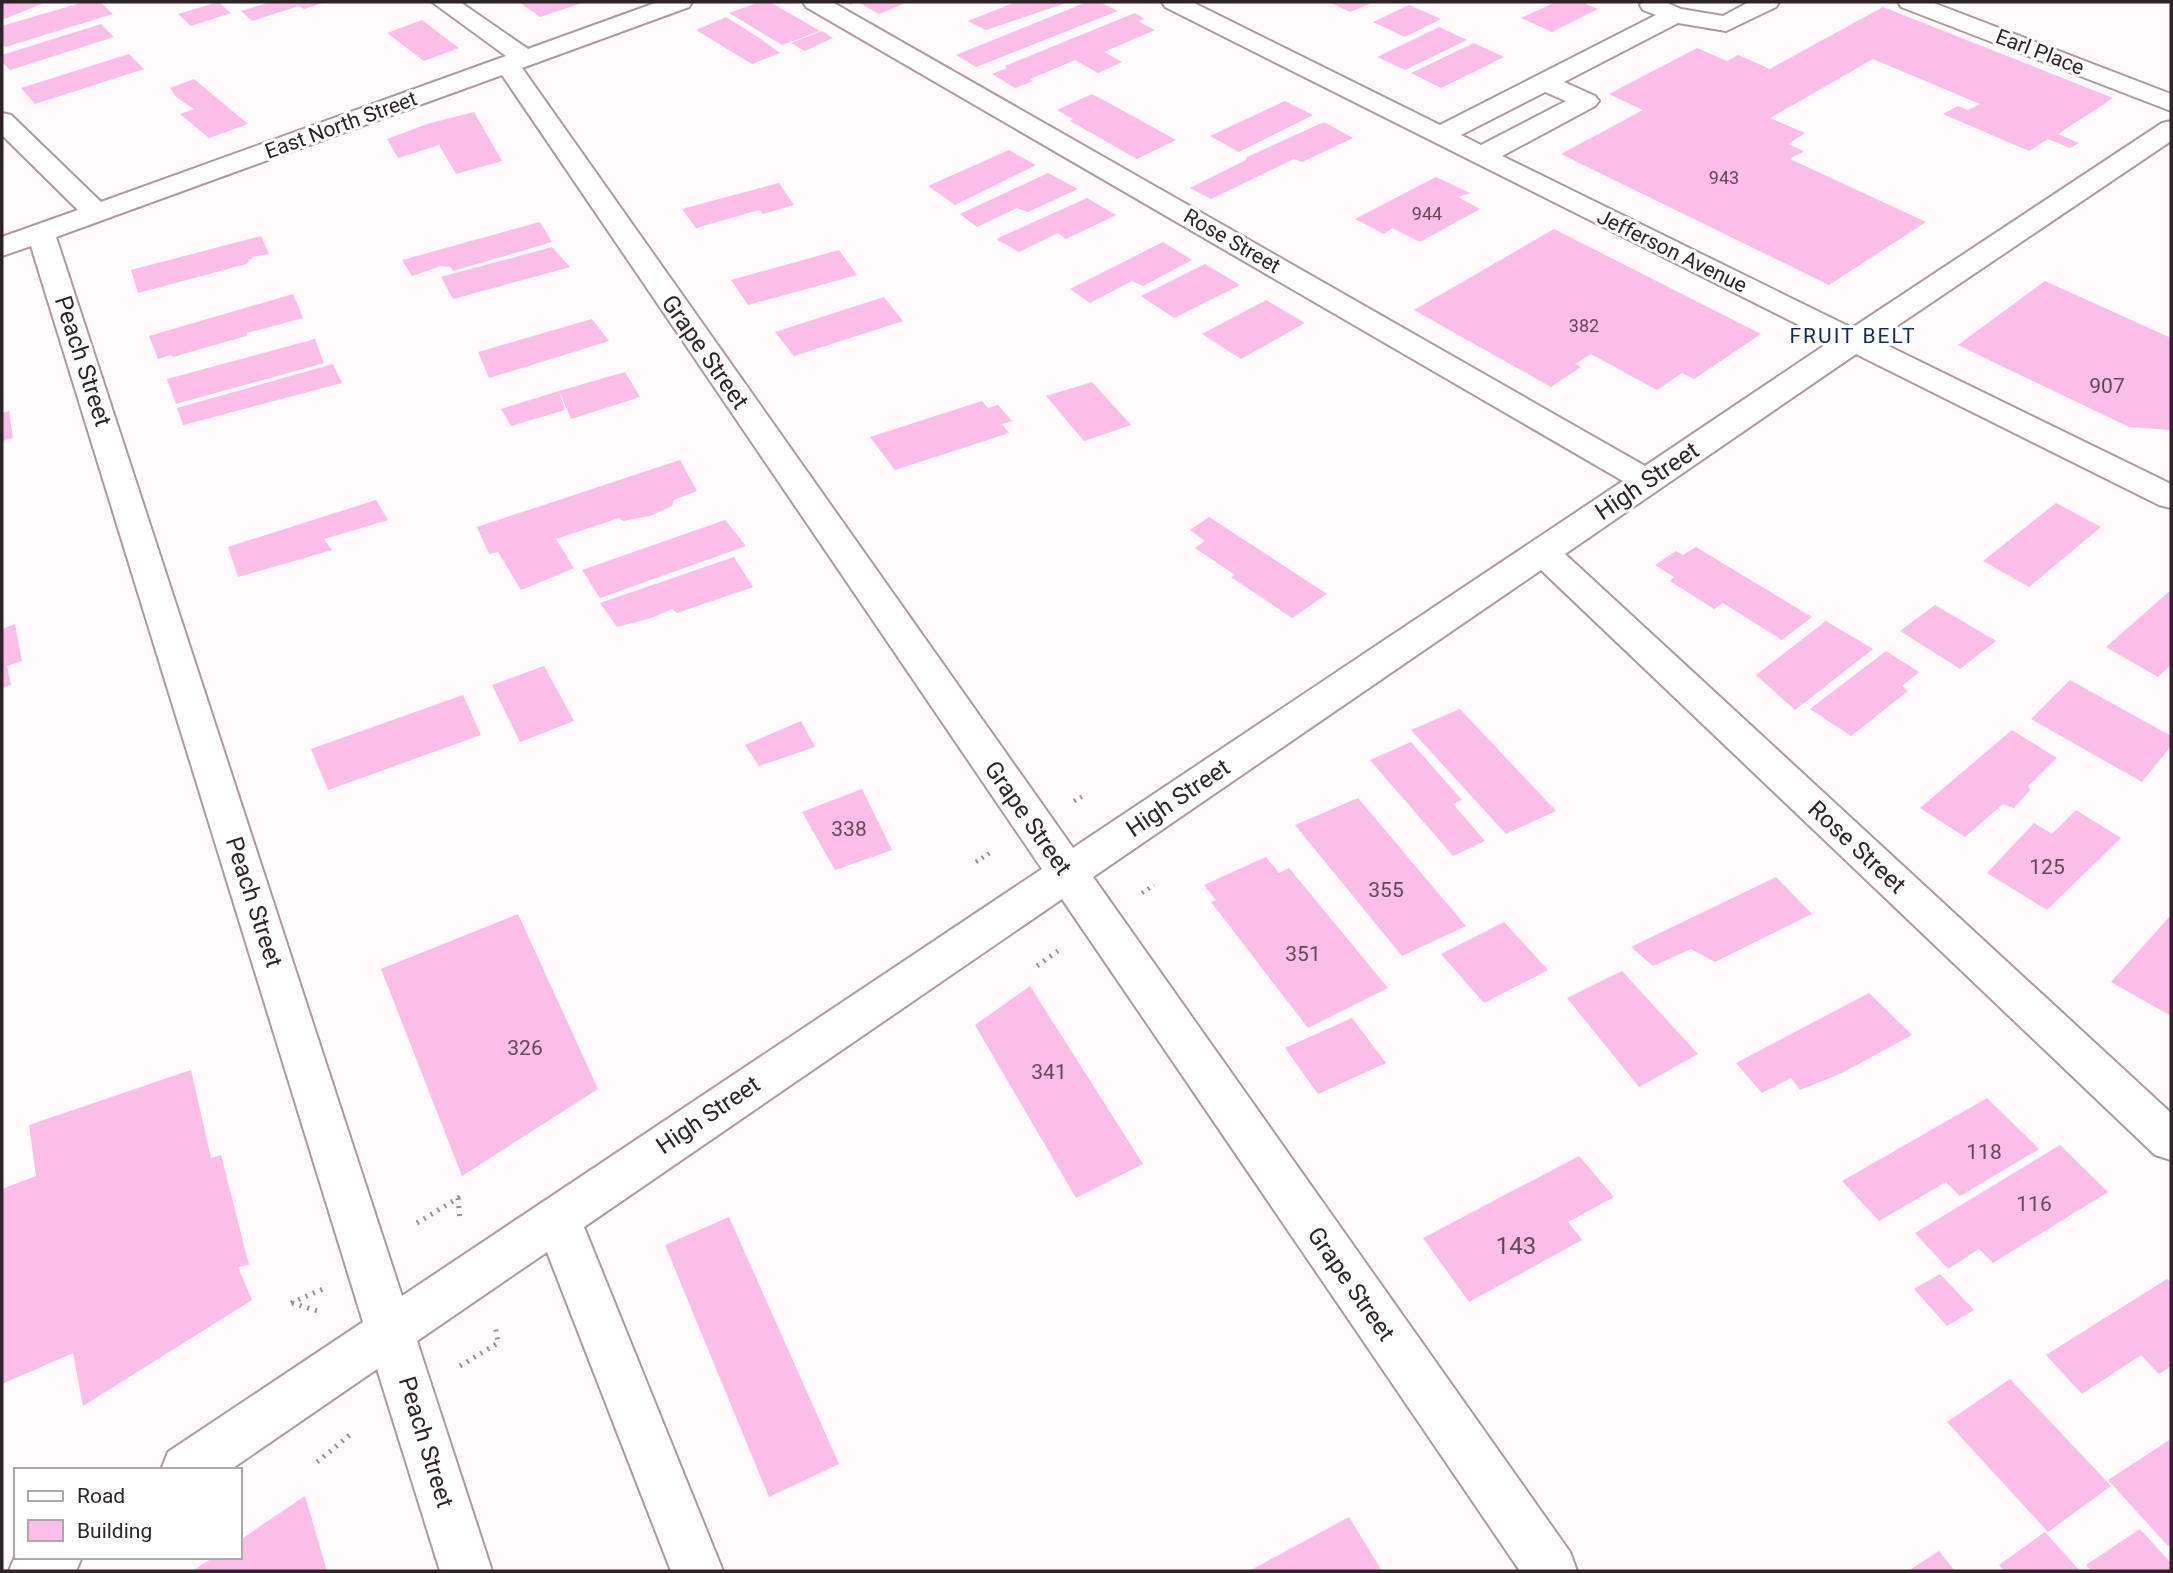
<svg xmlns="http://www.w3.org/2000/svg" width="2173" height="1573" font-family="Roboto,sans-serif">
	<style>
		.building { fill: #fbbee8 }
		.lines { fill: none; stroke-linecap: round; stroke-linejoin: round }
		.minor-casing { stroke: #af98a0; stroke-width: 4 }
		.path-far1 { stroke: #989092; stroke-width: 4.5; stroke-dasharray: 2 5; stroke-linecap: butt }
		.path { stroke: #989092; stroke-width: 5; stroke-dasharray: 2 6; stroke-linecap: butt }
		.minor { fill: #fff; fill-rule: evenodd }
		.labels { text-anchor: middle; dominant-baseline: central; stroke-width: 6; stroke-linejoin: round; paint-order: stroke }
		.far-number-label { font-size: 18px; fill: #614a57 }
		.far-street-label { font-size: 21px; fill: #2e2427; stroke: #fff }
		.far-neighbourhood-label { font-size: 21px; letter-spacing: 2px; fill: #112a5f; stroke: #fff }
		.number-label { font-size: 21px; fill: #614a57 }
		.street-label { font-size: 24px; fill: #2e2427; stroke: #fff }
		.near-number-label { font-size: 24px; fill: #614a57 }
	</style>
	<rect width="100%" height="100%" fill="#fffafb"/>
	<path class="building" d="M2,2h44l-44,18z
		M84,2h16l13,12 -108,33 -3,-3v-18z
		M218,2l13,11 -40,13 -13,-12z
		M271,2h55l-22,7 -5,-3 -47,15 -11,-10z
		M519,2h66l-45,15z
		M760,2h10l50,29 -38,14 -53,-32z
		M845,2h63l-29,12 -21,-12 -8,3z
		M1016,2h53l-83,28 -18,-9z
		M1087,2h13l18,9 -142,56 -20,-12z
		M1329,2h45l-24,10z
		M1556,2h25l17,7 -46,23 -31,-14z
		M1409,5l32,14 -36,18 -32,-15z
		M1883,7l230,91 -55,36 21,9 -9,5 -22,-9 -19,12 -86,-37 15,-8 10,4 12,-6 -107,-45 -103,59 35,15 -17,11 16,7 -14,8 136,63 -97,63 -268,-131 82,-44 -34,-16 88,-46 30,13 11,-6 32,14z
		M1135,13l10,6 -7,2 17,9 -51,22 18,10 -24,11 -23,-13 -45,19 3,2 -18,7 -23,-14 15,-6 -2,-2z
		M726,17l32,20 22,16 -28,11 -56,-34z
		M422,20l37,28 -35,13 -37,-28z
		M101,24l13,13 -104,33 -8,-8v-7z
		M1439,27l28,13 -62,30 -28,-13z
		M822,31l11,7 -28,13 -14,-8z
		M1474,43l30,14 -63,31 -30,-15z
		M129,54l15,15 -109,35 -14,-16z
		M194,79l54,45 -39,14 -29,-24 14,-5 -18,-12 -6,-9z
		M1092,94l17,9 67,37 -39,19 -67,-38 3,-2 -16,-9z
		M1285,101l28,14 -74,37 -29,-16z
		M474,112l28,49 -46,13 -17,-29 -41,13 -11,-19 40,-15z
		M1324,122l29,16 -51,24 -8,-3 -83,40 -21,-11 56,-28 1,-3z
		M1009,150l27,15 -81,40 -27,-19z
		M1048,173l30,16 -50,23 -11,-4 -40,19 -17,-13z
		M1436,177l34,16 -12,4 22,12 -60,33 -28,-14 -8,6 -29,-15z
		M779,183l15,22 -31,9 -4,-4 -63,18 -14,-19z
		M1087,198l29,17 -50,24 -8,-6 -39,19 -23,-13z
		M540,222l12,20 -99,29 -2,-4 -10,-1 -29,10 -10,-16z
		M1554,229l207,105 -67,45 -12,-6 -25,17 -66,-36 -16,10 6,3 -30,20 -137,-77z
		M261,236l8,18 -16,3 -7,7 -108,29 -7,-23z
		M1163,242l29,18 -49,26 -11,-5 -42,22 -20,-14z
		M552,247l18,20 -117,32 -12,-22z
		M839,250l18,25 -109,30 -17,-25z
		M1205,264l35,21 -66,33 -33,-22z
		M2045,281l126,57v92l-42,-3 -171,-82z
		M293,294l10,24 -56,15 -1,3 -73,21 -2,-2 -13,4 -9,-23z
		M884,297l19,24 -109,35 -19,-24z
		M1266,300l39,23 -64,36 -39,-25z
		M592,319l17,22 -120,37 -11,-26z
		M315,339l9,24 -148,41 -9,-25z
		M333,364l9,19 -159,42 -6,-17z
		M625,372l15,25 -69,22 -12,-28 6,19 -54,16 -10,-17 58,-18z
		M1092,382l39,43 -47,16 -38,-45z
		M982,401l6,7 10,-3 14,16 -10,3 7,9 -114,37 -25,-33z
		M9,411l4,27 -11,3v-28z
		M680,460l17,31 -23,9 -2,6 -22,10 -27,5 -4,-3 -63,21 18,29 -53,22 -23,-38 -9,2 -12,-27z
		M376,500l12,20 -64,19 8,11 -94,27 -10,-30z
		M2056,503l45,24 -72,60 -46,-26z
		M1209,517l118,77 -35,24 -61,-41 4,-2 -40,-27 10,-7 -15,-11z
		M725,520l21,26 -146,52 -18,-28z
		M1696,547l116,70 -30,23 -59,-37 -9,6 -44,-28 4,-4 -19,-12 21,-14 7,4z
		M734,557l19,30 -76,26 -5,-4 -21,9 -34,9 -17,-24z
		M2171,590v75l-13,12 -52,-30z
		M1935,605l61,36 -36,28 -60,-38z
		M1826,621l47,28 -78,61 -39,-35z
		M15,624l7,37 -15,5 4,19 -9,3v-59z
		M1886,651l33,21 -17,14 6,5 -57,45 -41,-27z
		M544,666l30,55 -54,21 -28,-57z
		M2070,680l101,56v10l-29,36 -111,-63z
		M463,695l18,40 -153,55 -17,-41z
		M1460,709l96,102 -50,23 -95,-104z
		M801,721l14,26 -56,19 -14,-21z
		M2012,730l45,28 -29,28 2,4 -16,18 -11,-4 -38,33 -45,-29z
		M1411,742l51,58 -9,4 32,37 -32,15 -83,-96z
		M862,789l30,61 -57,20 -33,-58z
		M1358,798l108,128 -64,30 -107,-131z
		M2076,810l45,28 -74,72 -60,-37 47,-50 18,11z
		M1266,857l13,16 10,-5 99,120 -80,40 -97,-126 5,-2 -12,-15z
		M1776,877l36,37 -97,48 -24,-13 -38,17 -22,-19z
		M518,914l80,175 -136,87 -81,-207z
		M2171,915v101l-60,-34z
		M1504,922l44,48 -64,33 -43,-49z
		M1622,971l76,83 -59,33 -72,-89z
		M1030,986l113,178 -67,34 -101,-173z
		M1869,993l43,42 -72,39 -40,16 -9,-12 -29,15 -26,-30z
		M1352,1018l34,45 -68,31 -33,-46z
		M191,1070l20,88 10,-3 28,110 -11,2 14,33 -169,106 -10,-53 -71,31v-195l34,-13 -7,-51z
		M1987,1098l52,51 -79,47 -14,-14 -67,39 -37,-40z
		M2060,1145l48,47 -115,71 -14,-14 -31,20 -33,-36z
		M1579,1156l35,41 -46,25 14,18 -113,62 -46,-64z
		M729,1217l110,247 -70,33 -104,-252z
		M1940,1274l34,36 -27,16 -33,-37z
		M2167,1279l4,4v83l-12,8 -18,-19 -59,39 -36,-39z
		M2010,1379l101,107 -63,46 -101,-110z
		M2171,1439v105l-3,2 -60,-66z
		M305,1496l22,75h-135l22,-14h26v-17z
		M1349,1517l33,54h-133z
		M2140,1529l31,34v8h-80l-5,-6z
		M2045,1532l35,39h-75l-6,-6z
		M1939,1551l16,20h-47z"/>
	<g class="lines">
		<g class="minor-casing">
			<path id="minor" d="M432,2h28l68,47 130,-47h34l-3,5 -167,61 551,780 550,-367 -817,-474 -3,-5h29l813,464 186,-125 -666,-334 -3,-5h30l248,123 216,-110 -13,-5 -3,-5 2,-3h23l16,7 42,7 26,-14h30l-3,5 -50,24 -48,-8 -114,59 31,14 4,5 -4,5 -93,50 350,172 310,-205 9,-2v20l-295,199 295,144v24l-12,-3 -303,-151 -291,200 606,559v47l-16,-5 -614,-585 -448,307 477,675 7,19h-57l-458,-672 -478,328 139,344h-52l-124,-319 -130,89 75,230h-52l-63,-202 -147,101h-69l7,-18 195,-130 -332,-1076 -29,10v-19l76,-27 -76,-75v-22l9,2 90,87 405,-146zM502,75l540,794 -640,427 -346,-1059zM1545,92l21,9 -85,44 -20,-10z
				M1898,2h33l240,92v17l-270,-104z
				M16,1554v3h66l-6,14h-67z"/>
		</g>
		<path class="path-far1" d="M1074,801l11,-6
			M976,862l17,-11
			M1142,893l12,-8"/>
		<path class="path" d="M1037,966l21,-15
			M417,1223l41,-25 2,23
			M291,1303l32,-14
			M292,1303l26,8
			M460,1366l38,-23 -3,-19
			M317,1462l34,-28"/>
		<use href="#minor" class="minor"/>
	</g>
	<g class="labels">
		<g class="far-number-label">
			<text x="1724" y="177">943</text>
			<text x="1427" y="213">944</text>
			<text x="1584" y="325">382</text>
		</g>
		<g class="far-street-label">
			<text transform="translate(2040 52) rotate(21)">Earl Place</text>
			<text transform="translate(341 125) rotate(-20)">East North Street</text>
			<text transform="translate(1232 241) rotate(30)">Rose Street</text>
			<text transform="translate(1672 251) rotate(26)">Jefferson Avenue</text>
		</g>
		<g class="far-neighbourhood-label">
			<text x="1853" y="336">FRUIT BELT</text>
		</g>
		<g class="number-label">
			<text x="2107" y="386">907</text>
			<text x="849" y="829">338</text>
			<text x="2047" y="867">125</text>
			<text x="1386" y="890">355</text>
			<text x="1303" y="954">351</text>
			<text x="525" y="1048">326</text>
			<text x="1049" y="1072">341</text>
			<text x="1984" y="1152">118</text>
			<text x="2034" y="1204">116</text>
		</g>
		<g class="street-label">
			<text transform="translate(705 352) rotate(55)">Grape Street</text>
			<text transform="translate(83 361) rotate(72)">Peach Street</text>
			<text transform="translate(1647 481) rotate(-34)">High Street</text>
			<text transform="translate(1178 798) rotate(-34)">High Street</text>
			<text transform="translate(1028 818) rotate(55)">Grape Street</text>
			<text transform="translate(1857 847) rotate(43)">Rose Street</text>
			<text transform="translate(254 902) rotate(72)">Peach Street</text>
			<text transform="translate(708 1115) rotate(-34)">High Street</text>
			<text transform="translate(1351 1284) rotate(55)">Grape Street</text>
			<text transform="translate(426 1442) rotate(73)">Peach Street</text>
		</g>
		<g class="near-number-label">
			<text x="1516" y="1246">143</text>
		</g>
	</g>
	<rect width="2173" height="1573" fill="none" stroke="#2e2427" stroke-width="7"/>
	<rect x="14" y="1468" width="228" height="91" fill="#ffffff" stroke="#aba7a9" stroke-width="2"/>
	<rect x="28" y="1491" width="35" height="10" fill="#ffffff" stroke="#aba7a9" stroke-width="2"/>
	<text x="77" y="1503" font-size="21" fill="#2e2427">Road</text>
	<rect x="28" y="1520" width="35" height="21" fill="#fbbee8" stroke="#aba7a9" stroke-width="2"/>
	<text x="77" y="1538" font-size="21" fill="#2e2427">Building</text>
</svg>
